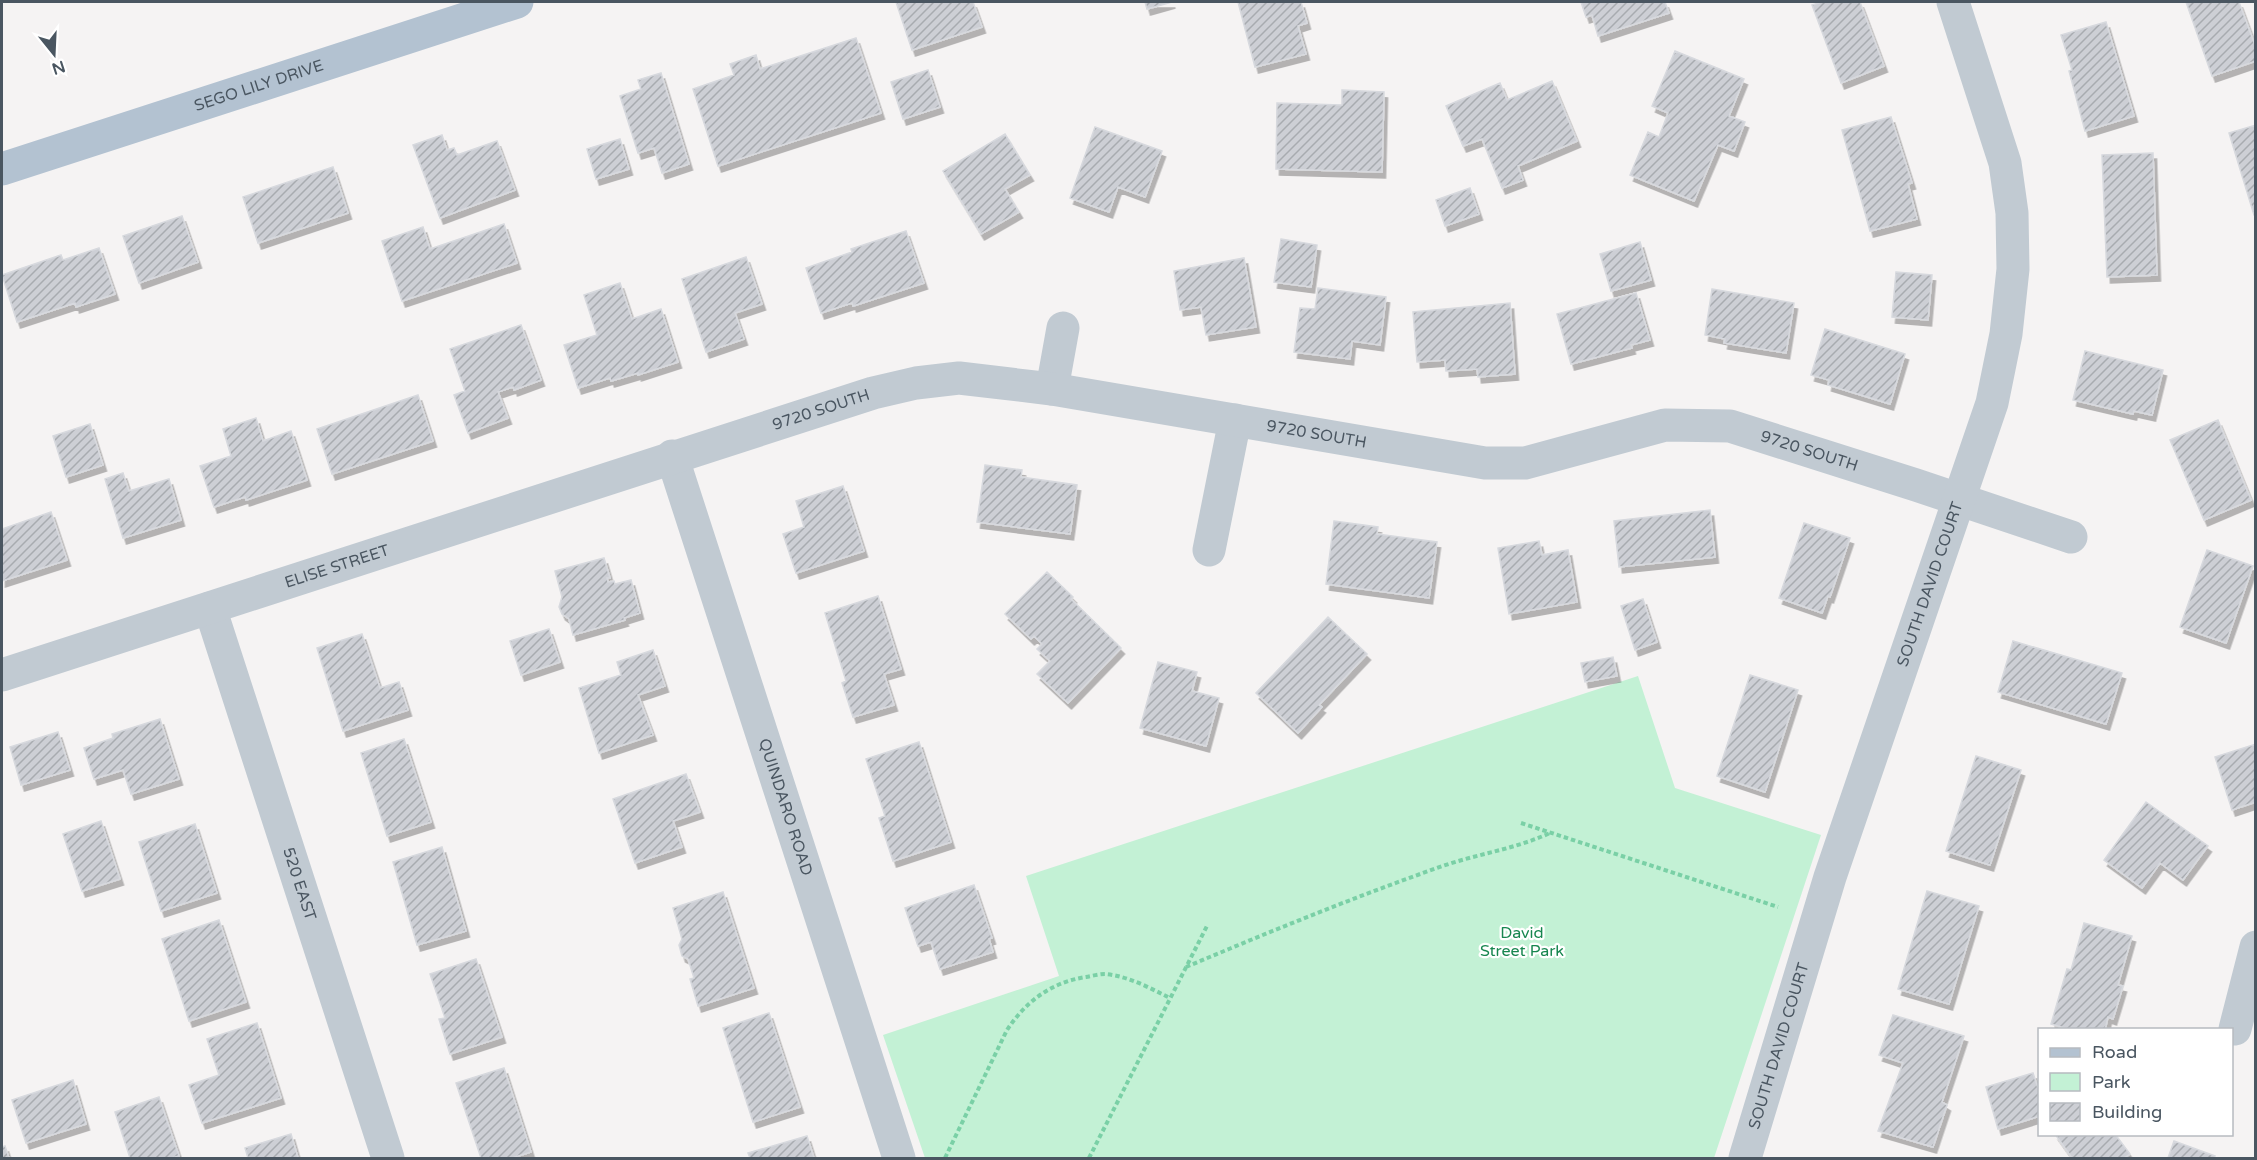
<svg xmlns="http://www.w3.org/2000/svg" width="2257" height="1160" font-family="'Varela Round',sans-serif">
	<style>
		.park { fill: #c3f1d5 }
		.building { fill: url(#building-hatch); stroke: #d7d9de; stroke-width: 1.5; filter: url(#shadow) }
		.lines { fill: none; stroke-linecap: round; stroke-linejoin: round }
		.path { stroke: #7ad0a6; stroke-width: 4; stroke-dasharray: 4.5 3; stroke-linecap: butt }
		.minor { stroke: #c1cad2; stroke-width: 33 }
		.major { stroke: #b3c2d1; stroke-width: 33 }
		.labels { text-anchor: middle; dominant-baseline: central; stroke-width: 4.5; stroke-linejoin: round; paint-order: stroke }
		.street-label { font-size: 16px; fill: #4a5661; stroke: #fff }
		.park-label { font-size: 16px; fill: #17864f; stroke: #fff }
	</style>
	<defs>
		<pattern id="building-hatch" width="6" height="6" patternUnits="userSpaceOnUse" patternTransform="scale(1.5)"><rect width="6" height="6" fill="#cdcfd5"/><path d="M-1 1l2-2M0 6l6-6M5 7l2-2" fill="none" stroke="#a8abb0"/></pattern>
		<filter id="shadow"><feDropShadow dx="3.5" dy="6" stdDeviation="0" flood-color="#0004"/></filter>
	</defs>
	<rect width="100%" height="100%" fill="#f5f3f3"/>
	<path class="park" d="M1638,676l37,112 146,47 -107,323h-789l-42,-123 176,-59 -33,-100z"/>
	<path class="building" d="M896,2h77l9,25 -70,23z
		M1145,2h27l-25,7z
		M1238,2h63l6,21 -9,3 8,28 -51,13z
		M1581,2h84l4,11 -71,23 -6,-21 -6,2z
		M1822,2h38l24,64 -43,17 -29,-78z
		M2186,2h53l17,46v13l-44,15z
		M2106,22l28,94 -49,15 -16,-60 3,-1 -11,-35z
		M856,38l25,75 -163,53 -25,-77 41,-14 -4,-11 26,-9 4,14z
		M1675,51l69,28 -15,37 16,6 -11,29 -16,-6 -24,56 -64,-26 18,-43 11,5 9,-24 -16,-7z
		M928,70l12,37 -37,12 -12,-37z
		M661,73l28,91 -27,9 -8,-25 -16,5 -18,-57 21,-7 -3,-9z
		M1552,81l25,60 -59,25 5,14 -21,8 -20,-49 -19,7 -17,-40 54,-23 7,17z
		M1342,90l42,2 -2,80 -106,-3 1,-66 65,2z
		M1891,117l21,66 -4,1 9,35 -47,12 -28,-101z
		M2256,125v90h-2l-25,-82z
		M1095,127l67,24 -17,46 -27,-10 -9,25 -39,-14z
		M1005,134l25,41 -25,14 14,23 -38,22 -38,-63z
		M442,135l5,15 7,-2 3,7 40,-14 18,49 -75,28 -27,-73z
		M620,139l9,30 -33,10 -9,-30z
		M2153,153l4,122 -50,2 -5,-122z
		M333,167l15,46 -90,30 -15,-46z
		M1470,188l9,26 -34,12 -9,-26z
		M182,216l16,46 -59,21 -16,-47z
		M504,224l13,39 -115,38 -20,-60 41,-14 7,22z
		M906,231l18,52 -71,23 -1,-3 -31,10 -15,-45 46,-16 -1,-3z
		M1281,239l36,6 -6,42 -37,-5z
		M1640,242l11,38 -40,11 -11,-37z
		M99,248l16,46 -39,13 -1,-4 -58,19 -15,-47 59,-20 2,5z
		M746,257l16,47 -27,9 9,26 -38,13 -24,-73z
		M1244,258l12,69 -50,8 -5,-28 -21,3 -6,-39z
		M1896,272l36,3 -4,45 -36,-3z
		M620,283l12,36 29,-10 17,53 -40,13v-2l-27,8 -1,-3 -32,10 -14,-43 33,-10 -13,-40z
		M1318,288l68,9 -6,48 -28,-4 -2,18 -56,-7 6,-44 15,1z
		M1712,289l82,14 -8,50 -62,-10 1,-4 -20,-4z
		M1636,293l14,47 -19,5 1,3 -61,16 -14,-50z
		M1510,303l5,71 -37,3 -1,-8 -31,2 -1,-11 -28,2 -4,-50z
		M521,325l20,55 -27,10 -1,-3 -15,5 10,26 -40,15 -14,-38 11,-4 -15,-42z
		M1825,329l80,25 -15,50 -62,-19 1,-5 -18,-5z
		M2085,351l78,19 -11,45 -18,-4 -1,3 -60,-14z
		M418,395l15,46 -101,33 -15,-45z
		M256,418l7,23 28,-10 16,49 -61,20 -1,-3 -31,10 -14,-41 31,-10 -8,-27z
		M2218,420l33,80 -47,20 -34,-80z
		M90,424l13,41 -37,12 -13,-41z
		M985,465l37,5 -1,7 56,8 -7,49 -93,-12z
		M123,473l6,18 40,-12 12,41 -58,18 -18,-59z
		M843,486l21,65 -68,22 -13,-39 21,-7 -8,-26z
		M1710,510l5,47 -96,10 -5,-46z
		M51,512l16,48 -65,21v-52z
		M1334,521l44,6 -1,7 60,8 -8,56 -103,-14z
		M1804,523l46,15 -20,59 -2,-1 -6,17 -43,-15z
		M1539,541l3,14 26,-5 9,52 -68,12 -11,-66z
		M2207,550l46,16 -27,77 -46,-16z
		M604,558l6,20h-3l1,4 6,-1 1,3 16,-4 9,33 -16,5 1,2 -52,15 -4,-16 -7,-5 -3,-7 3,-10 -7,-26z
		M1047,572l26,25 -2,2 50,49 -53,55 -31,-29 13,-13 -13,-12 5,-5 -8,-8 -3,3 -26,-25z
		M878,596l23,73 -17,5 10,31 -41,12 -11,-34 4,-2 -21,-68z
		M1643,599l14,43 -22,8 -14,-44z
		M1328,617l39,37 -48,51 3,2 -24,26 -42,-40z
		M549,629l11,33 -39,13 -11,-34z
		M362,634l18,54 19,-6 9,28 -65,21 -26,-83z
		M2013,641l109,32 -16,51 -108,-32z
		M653,650l12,36 -27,9 15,40 -54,18 -20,-65 42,-13 -4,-13z
		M1613,657l4,19 -32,6 -4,-19z
		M1158,662l39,10 -5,19 27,7 -13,48 -66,-18z
		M1750,675l48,15 -33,102 -48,-16z
		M160,719l19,60 -48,15 -8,-24 -29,9 -10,-31 29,-10 -1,-4z
		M58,732l12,38 -49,15 -11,-38z
		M404,739l27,83 -44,14 -26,-83z
		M919,742l32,100 -58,19 -14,-43 6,-2 -19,-57z
		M2256,744v58l-24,8 -17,-53z
		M1976,756l45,14 -31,95 -44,-14z
		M686,774l14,38 -27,9 9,26 -47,16 -22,-64z
		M2146,802l62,44 -25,34 -23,-17 -18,25 -38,-28z
		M101,821l19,58 -38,12 -19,-57z
		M195,824l22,69 -56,18 -22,-69z
		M442,847l24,84 -49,14 -24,-83z
		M974,885l18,53 -3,1 4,13 -53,17 -9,-27 -13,4 -13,-38z
		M1927,891l52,15 -30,98 -51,-15z
		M723,892l31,96 -56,18 -8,-27 4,-1 -6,-19 -6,-3 -3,-11 3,-6 -9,-31z
		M219,920l27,82 -57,19 -27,-82z
		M2084,923l48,13 -14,49 5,1 -10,33 -5,-2 -3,13h-34l-20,-6 16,-55 4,1z
		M476,959l26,78 -52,17 -11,-35 6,-1 -15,-44z
		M769,1013l31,94 -47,15 -30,-94z
		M1893,1015l71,21 -22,66 5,3 -14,42 -55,-16 25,-68 -24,-8z
		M257,1023l24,75 -79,25 -13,-38 30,-10 -12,-36z
		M504,1068l27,84 -19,6h-31l-25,-75z
		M2033,1073l7,21v22l-42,13 -12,-42z
		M73,1080l13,44 -60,19 -14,-43z
		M159,1097l20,59 -8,2h-41l-15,-46z
		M291,1134l7,24h-50l-3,-10z
		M2055,1134h60l15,20 -6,4h-52z
		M807,1136l7,22h-64l-2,-5z
		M2174,1141l41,15 -1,2h-46z
		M5,1146l4,12h-7v-11z"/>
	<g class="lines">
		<path class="path" d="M1521,823l257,84
			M1186,967c83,-35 166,-69 251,-99 38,-14 76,-18 113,-35
			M945,1158l62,-128c19,-29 45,-48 79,-53 6,-1 13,-3 19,-3 23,2 45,14 65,24
			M1089,1158l118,-232"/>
		<g class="minor">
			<path d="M1052,389l11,-61"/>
			<path id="s1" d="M672,456l227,702"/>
			<path d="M1209,550l26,-130"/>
			<path id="s2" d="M210,608l178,550"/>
			<path id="s3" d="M2,675l871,-282 43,-10 43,-5 93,11 433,74h40l140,-38 65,1 186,59 155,52"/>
			<path d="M2235,1029l21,-82"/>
			<path id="s4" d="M1745,1158l85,-281 162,-474 14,-69 7,-65 -1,-56 -7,-50 -52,-161"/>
		</g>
		<path class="major" id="s5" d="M2,169l515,-167"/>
	</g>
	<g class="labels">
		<g class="street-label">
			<text stroke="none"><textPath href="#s5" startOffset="270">SEGO LILY DRIVE</textPath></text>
			<text stroke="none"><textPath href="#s3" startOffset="861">9720 SOUTH</textPath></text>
			<text stroke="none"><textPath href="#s3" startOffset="1365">9720 SOUTH</textPath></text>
			<text stroke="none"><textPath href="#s3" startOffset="1869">9720 SOUTH</textPath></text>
			<text stroke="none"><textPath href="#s3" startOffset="352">ELISE STREET</textPath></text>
			<text stroke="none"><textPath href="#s4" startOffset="603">SOUTH DAVID COURT</textPath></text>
			<text stroke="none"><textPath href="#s1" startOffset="369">QUINDARO ROAD</textPath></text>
			<text stroke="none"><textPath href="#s2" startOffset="290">520 EAST</textPath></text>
			<text stroke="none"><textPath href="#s4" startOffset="117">SOUTH DAVID COURT</textPath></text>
		</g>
		<g class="park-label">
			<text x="1522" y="933">David<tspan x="1522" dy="18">Street Park</tspan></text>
		</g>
	</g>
	<rect width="2257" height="1160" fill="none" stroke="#4a5661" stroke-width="6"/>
	<rect x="2038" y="1028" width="195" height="108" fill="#ffffff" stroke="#b7bbc0" stroke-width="1.5"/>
	<rect x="2050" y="1048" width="30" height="9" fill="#b3c2d1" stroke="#b7bbc0" stroke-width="1.5"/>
	<text x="2092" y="1058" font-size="18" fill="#4a5661">Road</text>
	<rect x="2050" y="1073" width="30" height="18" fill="#c3f1d5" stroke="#b7bbc0" stroke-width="1.5"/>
	<text x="2092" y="1088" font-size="18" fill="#4a5661">Park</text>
	<rect x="2050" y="1103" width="30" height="18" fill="url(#building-hatch)" stroke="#b7bbc0" stroke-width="1.5"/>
	<text x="2092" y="1118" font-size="18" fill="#4a5661">Building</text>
	<g transform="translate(54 54) rotate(162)" stroke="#ffffff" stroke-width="4.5" paint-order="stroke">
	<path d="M0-4.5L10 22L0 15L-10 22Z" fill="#4a5661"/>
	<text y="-9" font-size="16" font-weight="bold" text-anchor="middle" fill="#4a5661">N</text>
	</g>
</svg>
